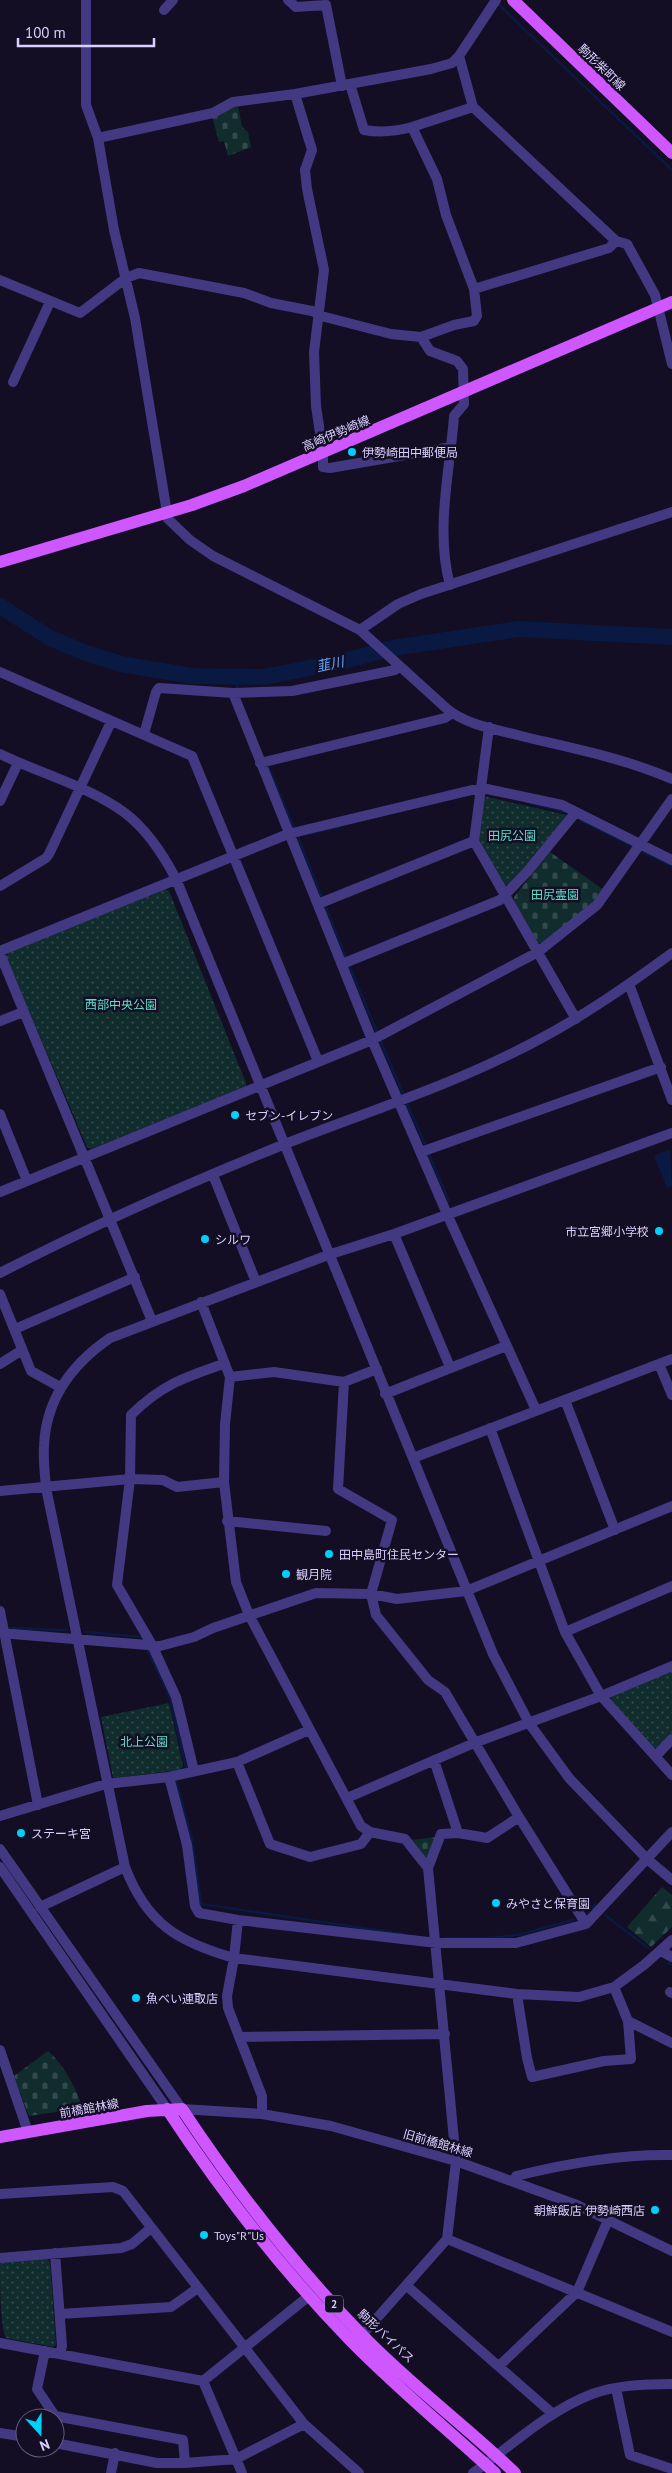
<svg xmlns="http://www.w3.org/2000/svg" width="672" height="2473" font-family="'PT Sans','Noto Sans JP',sans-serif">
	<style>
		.forest { fill: url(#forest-firs) }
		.cemetery { fill: url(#cemetery-stones) }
		.park { fill: url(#park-dots) }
		.water { fill: #0a1941 }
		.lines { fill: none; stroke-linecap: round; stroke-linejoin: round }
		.stream { stroke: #0a1941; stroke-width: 2.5 }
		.river { stroke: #0a1941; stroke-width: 16 }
		.minor { stroke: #423982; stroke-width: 10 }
		.major { stroke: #ce57ff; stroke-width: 12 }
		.poi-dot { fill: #00cefb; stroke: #130e23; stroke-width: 2 }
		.labels { text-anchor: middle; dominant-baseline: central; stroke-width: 5; stroke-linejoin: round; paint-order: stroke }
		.shield { fill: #130e23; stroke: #9e96bd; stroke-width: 1 }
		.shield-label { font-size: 11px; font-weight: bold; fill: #dad0ff }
		.street-label { font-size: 12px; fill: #dad0ff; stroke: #130e23 }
		.poi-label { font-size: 12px; fill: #dad0ff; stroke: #130e23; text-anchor: start }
		.park-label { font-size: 12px; fill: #5cdfc9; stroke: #130e23 }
		.water-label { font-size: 14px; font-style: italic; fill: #5ea7ff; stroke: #130e23 }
	</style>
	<defs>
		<pattern id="forest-firs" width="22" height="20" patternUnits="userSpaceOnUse" patternTransform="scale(1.25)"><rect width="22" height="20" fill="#112c2d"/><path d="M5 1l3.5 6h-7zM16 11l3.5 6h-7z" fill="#334a4c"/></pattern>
		<pattern id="cemetery-stones" width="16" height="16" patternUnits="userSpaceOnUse" patternTransform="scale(1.25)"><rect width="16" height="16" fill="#112c2d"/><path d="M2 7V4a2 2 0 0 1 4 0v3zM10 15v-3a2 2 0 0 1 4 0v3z" fill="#334a4c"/></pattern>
		<pattern id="park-dots" width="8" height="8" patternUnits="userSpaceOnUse" patternTransform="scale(1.25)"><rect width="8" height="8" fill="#112c2d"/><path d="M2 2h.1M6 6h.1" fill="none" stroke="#334a4c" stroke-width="1.8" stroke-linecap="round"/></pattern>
	</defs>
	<rect width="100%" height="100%" fill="#130e23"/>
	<path class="forest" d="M662,1887l10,8v32l-21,20 -24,-20z"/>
	<path class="cemetery" d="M238,106l4,21 6,5 3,15 -23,9 -4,-15 -5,1 -7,-26z
		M550,852l54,38 -9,12 -53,41h-4l-24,-42v-4z
		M436,1837l-9,23 -15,-20z
		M48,2051c17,15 27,36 35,57l-54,8 -15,-40z"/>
	<path class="park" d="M483,796l84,19 -1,4 -56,68 -6,-2 -26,-48z
		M165,889l4,2 77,192v4l-155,62 -4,-2 -81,-190 2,-4z
		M672,1671v63l-14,15 -4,-1 -44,-47 2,-5z
		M169,1703l14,63 -3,4 -67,8 -12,-61z
		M47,2259l3,3 6,83 -3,2 -47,-9c-6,-13 -6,-58 -6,-76z"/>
	<path class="water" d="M670,1149l2,37 -5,2 -13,-32z"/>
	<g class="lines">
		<path class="stream" d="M497,3l174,166
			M235,677l3,13
			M267,764l27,64
			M530,803l36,9
			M580,820l51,26
			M298,836l42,-9
			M298,837l25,63
			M643,852l29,14
			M325,905l22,55
			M349,965l29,69
			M380,1039l24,57
			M406,1101l20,45
			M428,1152l21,49
			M10,1628l55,2
			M86,1632l56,5 1,2
			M147,1649l23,49 16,70
			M176,1781l16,58 9,65 202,30
			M588,1912l7,-7
			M605,1915l43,33
			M444,1938h46l27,-3 56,-15
			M668,1963l4,2"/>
		<path class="river" d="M0,606l50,32 36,15 35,11 72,12 71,1 80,-16 49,-13 126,-19 153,8"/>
		<path class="minor" d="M86,0v105l12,33 16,92 21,88 33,201 22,21 23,16 147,74 86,78c20,17 49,21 75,28 50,12 103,22 151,43
			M288,0l8,7 30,-2 16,81
			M164,10l9,-10
			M459,56l14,51 143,134 11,3 28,51 17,69
			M350,84l14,46c16,3 33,1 48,-3l25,52 9,36 28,74
			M295,94l17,56 -7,20 2,19 17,81 -10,82 2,54 7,47v14l7,1 121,-21
			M412,127l61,-20
			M98,138l115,-25 20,-11 62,-8 136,-25 21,-6 7,-7 37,-56
			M0,280l80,33 46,-35 13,-5 105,20 27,10 41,8 13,6 66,17 30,3 33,-12 20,-4 3,-5 -3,-27 135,-41 7,-7
			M421,337l9,14 27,10 6,8 1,35 -10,12c-4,55 -19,114 -4,169
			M13,382l37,-80
			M360,630l38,-26 23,-10 251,-82
			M0,672l192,84 126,305
			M233,693l139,347 75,174 89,196
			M489,727l-15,114 102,178
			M144,734l12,-42 3,-4 74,5 59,-2 103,-21 4,-4
			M0,754c39,19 90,33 125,59 21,16 39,43 51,66l317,775 36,69 40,55 78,81 25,21
			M260,763l185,-45 7,-5
			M0,801l18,-38
			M0,886l46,-28 3,-4 62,-132
			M318,904l156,-63
			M0,951l288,-117 184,-44 15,-1 75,16 110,55
			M0,954l152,367
			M342,964l158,-64 27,-28 49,-60
			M629,984l43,116
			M0,1021l23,-9
			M0,1114l27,67
			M672,1133l-278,101 -66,21 -218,83c-38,26 -64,60 -66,108 -1,14 1,28 2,42l79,379c22,57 53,75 109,91l283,36 62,3 35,-10 30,-22 28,-25
			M421,1152l240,-85
			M213,1175l43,107
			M0,1192l372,-152 166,-88 59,-47 75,-106
			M394,1234l56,133
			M0,1273c93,-48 188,-90 285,-129 84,-33 171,-60 251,-103 48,-25 92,-56 136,-88
			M0,1294l31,77 29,16
			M201,1302l29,75 -5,47 -1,58 12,100 13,33 112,211 9,6 35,7 23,29
			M15,1329l120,-52
			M0,1364l22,-14
			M659,1364l13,31
			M230,1377l44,-5 70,10 33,-13
			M344,1382l-6,107 54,31 -21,74 5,21 52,65 17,12 74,125 67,107
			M385,1394l121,-48
			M565,1400l50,130
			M490,1428l75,204 36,64 71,79
			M413,1458l259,-99
			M0,1491l130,-12 33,1 14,7 47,-5
			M227,1521l99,10
			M0,1611l38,194
			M565,1632l107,-46
			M0,1633l160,13 34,-9 19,-9 103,-35 55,1 26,5 69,-8 206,-85
			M656,1756l16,-17
			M434,1760l24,73
			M237,1762l72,-32
			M194,1771l-18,-74 -24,-52 -35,-60 13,-106 1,-64c30,-30 54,-38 92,-51
			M169,1777l18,68 8,61 4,7 39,7 199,23h79l70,-19 86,-92
			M347,1798l127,-55 127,-47 71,-30
			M0,1816l106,-32 63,-7 68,-15 33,82 40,13 51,-13 9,-12
			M0,1849l182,260 80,5 69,12 125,35 121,44 95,46
			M0,1867l167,242
			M40,1907l85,-40
			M238,1920l-4,38 -7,38 1,12 34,88v18
			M661,1951l11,6
			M670,1992l2,1
			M517,1994l10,64 5,19 72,-16 27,-2 -3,-38 -14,-34
			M628,2021l44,22
			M240,2037l205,-3
			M0,2050l28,82
			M514,2181l2,-5c52,-13 103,-22 156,-21
			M0,2194l113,-7 10,4 181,233 55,49
			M447,2239l225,93
			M55,2253l7,93 -2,8
			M0,2258l121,-10 11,-4 19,-16
			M407,2286l146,128
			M60,2314l111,-7 27,-19
			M362,2335l85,-96 9,-78 -28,-293 13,-34 17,-1 29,5 32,-21
			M0,2343l203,38 106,-85
			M45,2351l-8,38 18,27 128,24 2,23
			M499,2366l78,-74 31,-72
			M203,2381l39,92
			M616,2388l14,67 42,14
			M0,2433l25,4
			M55,2443l102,20h28l51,-4 68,-35
			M111,2473l4,-20
			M473,2473c38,-27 75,-62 119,-79 25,-9 53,-10 80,-10"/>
		<path class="major" d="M513,0l159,153
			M0,562l192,-57 52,-19 428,-184
			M167,2109c54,82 114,160 183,231 46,47 97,89 145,133
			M0,2137l147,-26 35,-2c53,80 112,156 179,225 47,49 105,92 154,139"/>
	</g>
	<g class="poi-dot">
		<circle cx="352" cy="452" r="5"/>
		<circle cx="235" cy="1115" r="5"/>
		<circle cx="659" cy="1231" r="5"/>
		<circle cx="205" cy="1239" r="5"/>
		<circle cx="329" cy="1554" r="5"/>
		<circle cx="286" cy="1574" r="5"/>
		<circle cx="21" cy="1833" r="5"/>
		<circle cx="496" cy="1903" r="5"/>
		<circle cx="136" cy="1998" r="5"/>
		<circle cx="655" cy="2210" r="5"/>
		<circle cx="204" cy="2235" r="5"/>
	</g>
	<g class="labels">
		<rect class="shield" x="325" y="2295.5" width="18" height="17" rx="4"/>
		<g class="shield-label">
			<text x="334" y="2304">2</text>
		</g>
		<g class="street-label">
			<text transform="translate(602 67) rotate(44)">駒形柴町線</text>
			<text transform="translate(336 433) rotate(-23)">高崎伊勢崎線</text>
			<text transform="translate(89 2108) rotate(-10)">前橋館林線</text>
			<text transform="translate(438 2143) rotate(16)">旧前橋館林線</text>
			<text transform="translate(386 2336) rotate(43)">駒形バイパス</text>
		</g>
		<g class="poi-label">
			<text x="362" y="452">伊勢崎田中郵便局</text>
			<text x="245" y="1115">セブン-イレブン</text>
			<text x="649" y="1231" text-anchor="end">市立宮郷小学校</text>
			<text x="215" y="1239">シルワ</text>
			<text x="339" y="1554">田中島町住民センター</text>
			<text x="296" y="1574">観月院</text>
			<text x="31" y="1833">ステーキ宮</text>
			<text x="506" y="1903">みやさと保育園</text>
			<text x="146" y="1998">魚べい連取店</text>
			<text x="645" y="2210" text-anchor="end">朝鮮飯店 伊勢崎西店</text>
			<text x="214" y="2235">Toys"R"Us</text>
		</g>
		<g class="park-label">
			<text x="512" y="835">田尻公園</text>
			<text x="555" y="894">田尻霊園</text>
			<text x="121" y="1004">西部中央公園</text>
			<text x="144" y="1741">北上公園</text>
		</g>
		<g class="water-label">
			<text transform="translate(330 664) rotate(-12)">韮川</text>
		</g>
	</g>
	<g transform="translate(40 2433) rotate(159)"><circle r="24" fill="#130e23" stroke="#635c7b"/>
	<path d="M0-4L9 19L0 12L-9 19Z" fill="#00cefb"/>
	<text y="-8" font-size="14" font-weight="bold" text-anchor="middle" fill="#dad0ff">N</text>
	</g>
	<path d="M18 38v8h136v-8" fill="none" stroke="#dad0ff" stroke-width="2.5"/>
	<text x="25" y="38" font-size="15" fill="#dad0ff" stroke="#130e23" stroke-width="4" paint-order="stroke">100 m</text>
</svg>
